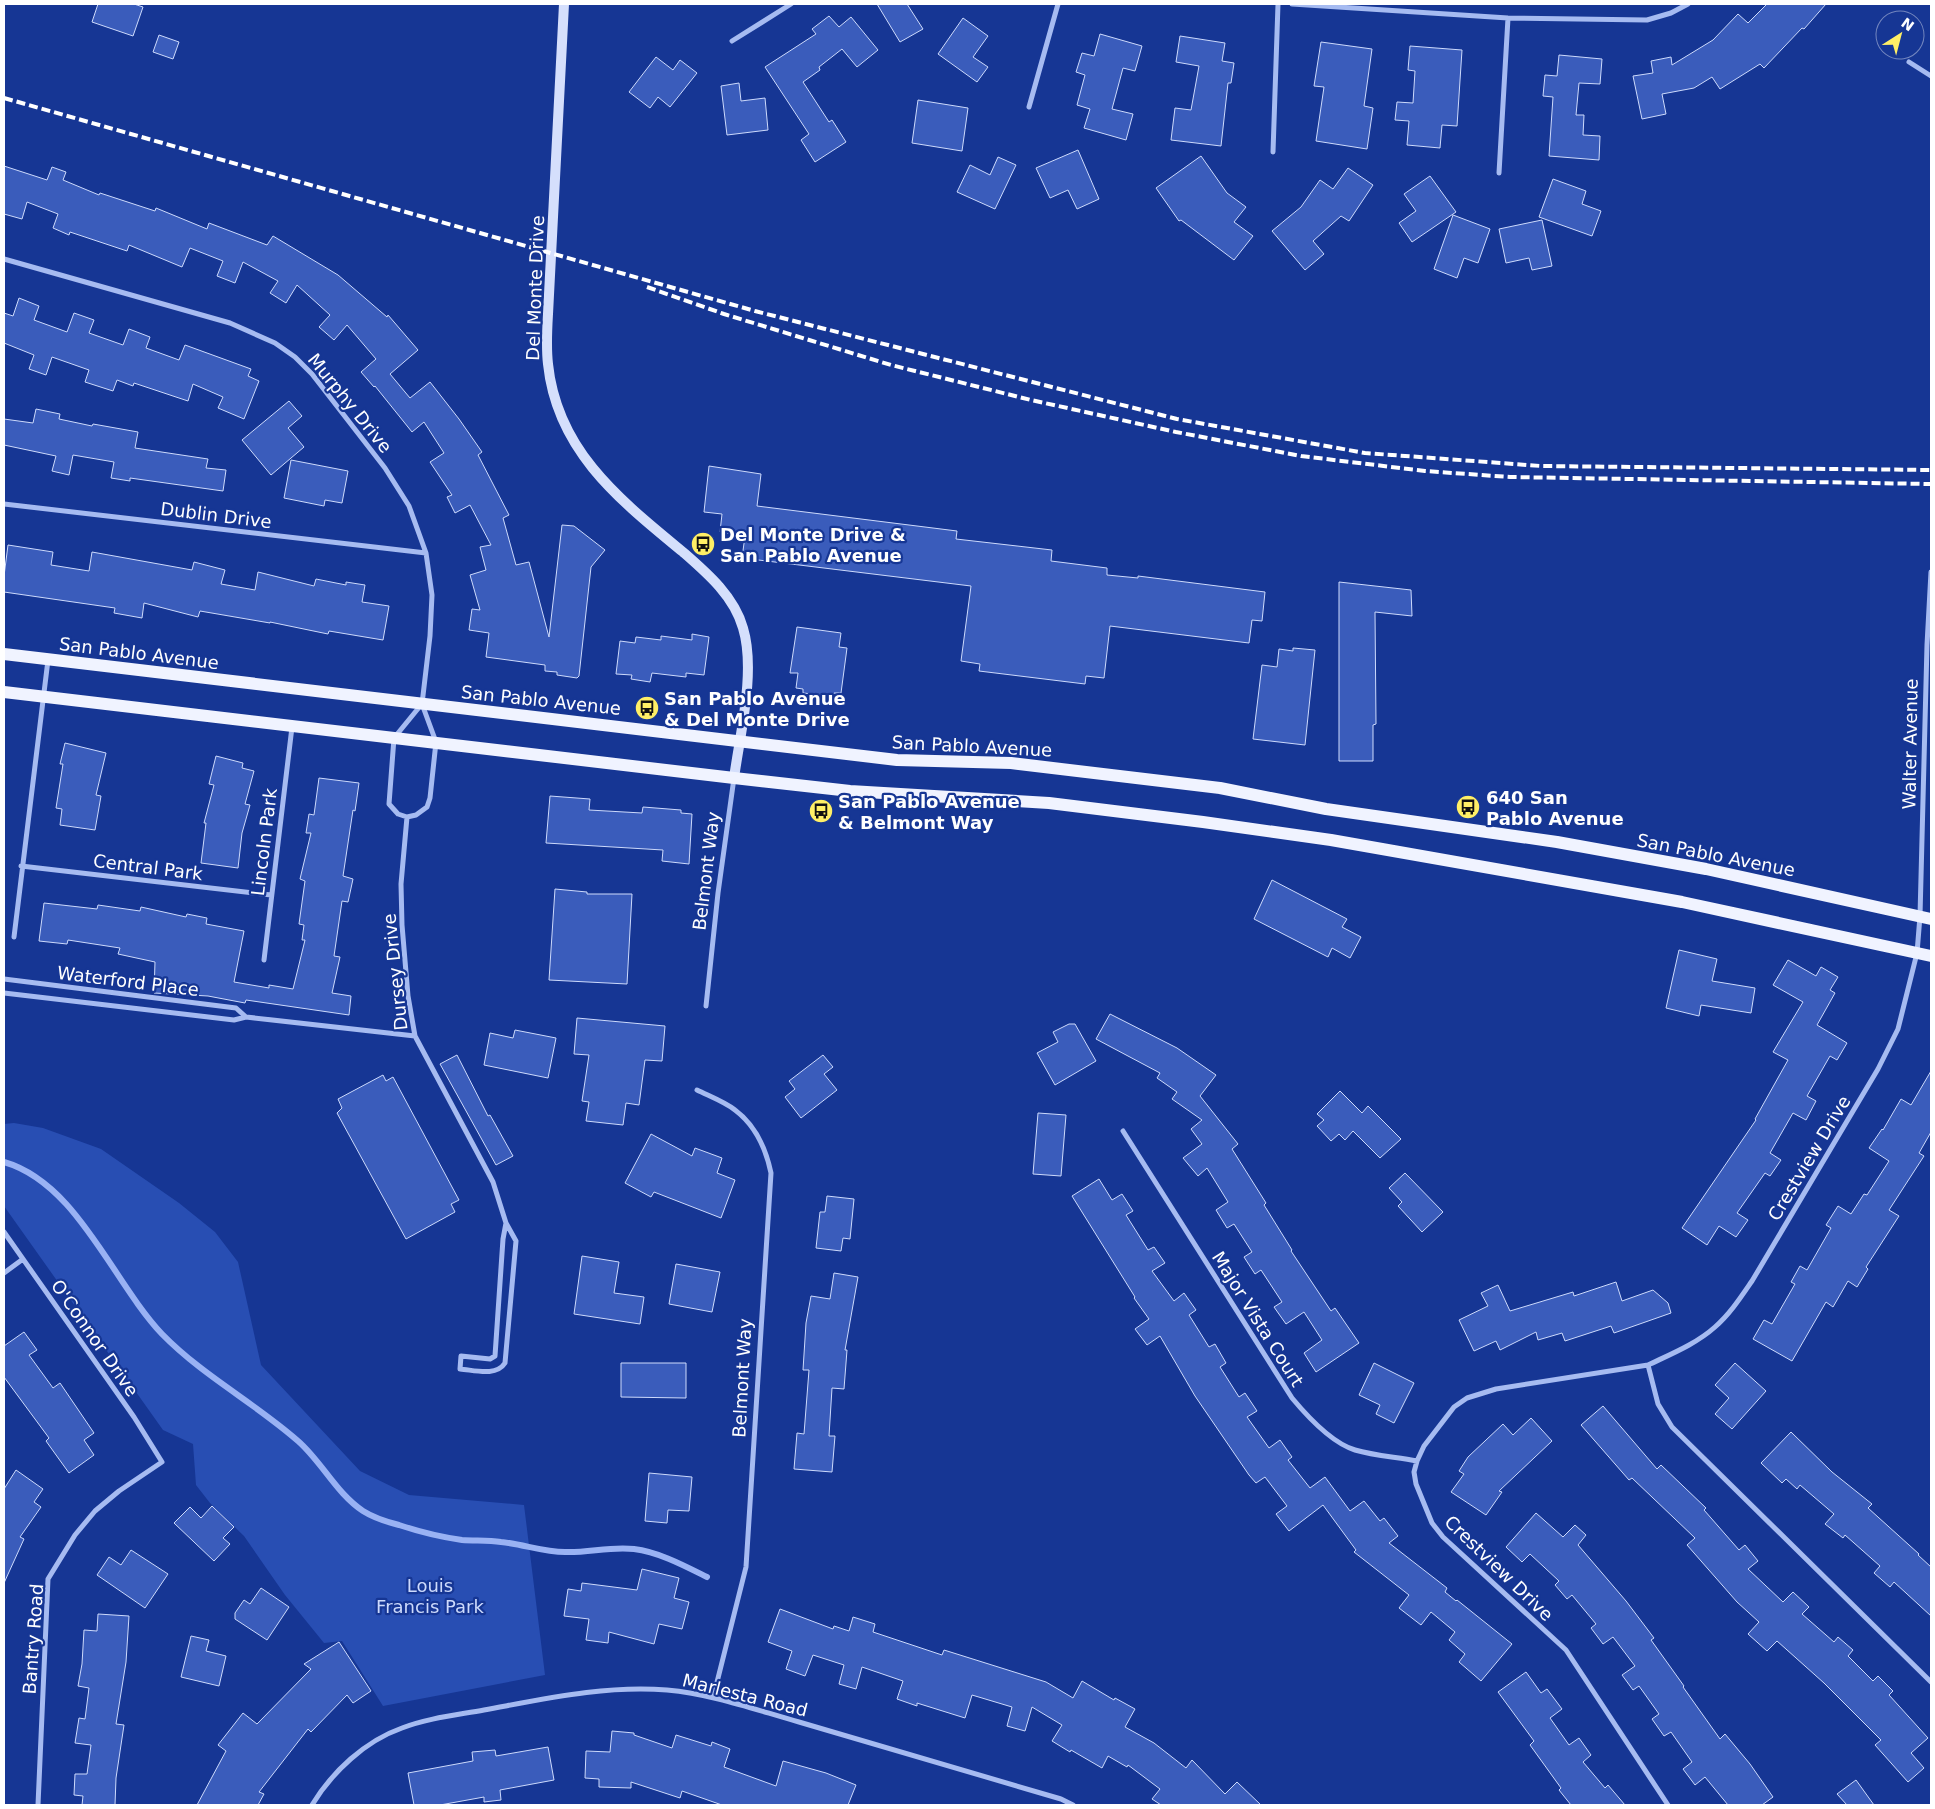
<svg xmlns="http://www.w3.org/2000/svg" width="1935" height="1809" font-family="'DejaVu Sans',sans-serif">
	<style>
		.green { fill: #284eb3 }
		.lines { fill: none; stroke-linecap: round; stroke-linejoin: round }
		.stream { stroke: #99b2f4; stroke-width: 6 }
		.building { fill: #3a5cbb; stroke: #cddafc }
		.street { stroke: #a6bbf1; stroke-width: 5 }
		.secondary { stroke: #d5dffc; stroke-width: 10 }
		.primary { stroke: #f0f3ff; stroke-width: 12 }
		.rail { stroke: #fff; stroke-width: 4; stroke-dasharray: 9 4; stroke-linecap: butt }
		.labels { text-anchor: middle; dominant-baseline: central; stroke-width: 4.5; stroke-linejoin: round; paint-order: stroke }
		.street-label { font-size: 18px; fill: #fff; stroke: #163694 }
		.poi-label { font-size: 18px; font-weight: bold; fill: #fff; stroke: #163694; text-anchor: start }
		.park-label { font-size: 18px; fill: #cddafc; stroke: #163694 }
	</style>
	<rect width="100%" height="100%" fill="#163694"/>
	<path class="green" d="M14,1123l29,5 58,21 78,54 36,29 23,30 23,103 99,106 49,24 115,10 21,170 -162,31 -41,-65 -18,2 -39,-48 -41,-59 -34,-33 -14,-18 -3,-41 -30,-14 -159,-224v-82z"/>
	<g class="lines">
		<path class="stream" d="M4,1162c73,21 108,119 158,172 41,42 93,69 136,107 24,21 38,52 65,70 11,7 24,11 36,14 21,7 41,12 63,15 13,1 26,0 39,2 22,2 42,10 64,10 23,1 46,-6 69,-3 25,3 51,17 73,28"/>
	</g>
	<path class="building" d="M98,4h36l9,3 -10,29 -41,-14z
		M877,4h30l16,25 -23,13z
		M1767,4h59l-22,25 -2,-1 -38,40 -4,-4 -40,25 -8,-12 -18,11 -32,6 4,20 -24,5 -9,-43 20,-3 -2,-12 20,-4 1,8 41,-25 25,-26 10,9z
		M829,16l10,11 12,-10 27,33 -21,17 -15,-18 -23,18 1,3 -17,12 26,40 3,-2 14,22 -31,20 -14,-22 8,-6 -44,-67 51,-33 -4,-5z
		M963,18l25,18 -15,21 15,10 -11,15 -39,-28z
		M1100,34l42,12 -7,25 -12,-3 -11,41 21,5 -7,26 -42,-12 6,-19 -13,-4 8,-30 -9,-3 6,-19 12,3z
		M159,35l20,7 -6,17 -20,-7z
		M1180,36l45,7 -3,18 12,2 -3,20h-3l-7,63 -50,-6 4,-32 16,2 8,-44 -23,-4z
		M1321,42l51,7 -8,57 9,2 -6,41 -51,-8 8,-54 -10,-1z
		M1410,46l52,4 -5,76 -15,-1 -2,23 -33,-3 2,-24 -14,-1 2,-18 16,1 2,-32 -7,-1z
		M1559,55l43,4 -2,25 -21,-1 -3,32h8l-1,20 17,1 -1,24 -50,-4 4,-59 -10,-1 2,-21 12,1z
		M656,57l17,13 7,-10 17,13 -27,34 -12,-10 -8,11 -21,-16z
		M739,83l2,18 24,-3 3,32 -41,5 -6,-49z
		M918,100l50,8 -6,43 -50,-8z
		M1078,150l21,49 -22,10 -9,-19 -18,8 -14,-30z
		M1201,156l26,37 19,14 -12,15 19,14 -19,24 -53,-40 -2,1 -23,-33z
		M998,157l18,8 -21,44 -38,-17 13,-27 20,10z
		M4,166l43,14 5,-13 14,5 -3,8 36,15 1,-2 55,18 1,-3 51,21 2,-6 58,22 6,-9 65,39 49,42 1,-2 30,35 -28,24 20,24 20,-16 29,37 23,33 -4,3 31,60 -6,3 13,47 13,-3 20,75 13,-112 12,1 31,24 -14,17 -12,109 -2,2 -20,-3v-3l-12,-1v-6l-59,-8 3,-24 -20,-3 3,-21 8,1 -10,-35 16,-5 -6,-23 11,-2 -21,-40 -15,8 -8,-16 5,-2 -22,-33 14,-9 -20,-31 -12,10 -37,-46 -1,1 -13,-15 15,-13 -29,-34 -13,15 -15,-13 11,-12 -33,-30 -11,18 -16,-10 8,-12 -35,-19 -8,21 -18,-7 6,-15 -33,-13 -8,19 -53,-22 -2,6 -57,-19 -1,3 -16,-7 5,-14 -31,-12 -5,17 -18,-5z
		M1348,168l25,17 -24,36 -8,-5 -28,25 11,13 -19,16 -33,-39 29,-24 19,-27 13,9z
		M1430,176l26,36 -44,30 -13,-19 17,-12 -12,-17z
		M1553,179l33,12 -4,13 19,7 -9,25 -53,-19z
		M1453,215l37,14 -12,34 -14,-5 -7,20 -23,-9z
		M1542,220l10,46 -20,4 -3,-12 -23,5 -7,-34z
		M19,298l20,8 -5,14 33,12 7,-19 20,7 -5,13 34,12 6,-16 21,8 -4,11 33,12 6,-15 66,24 -3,7 11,5 -15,38 -26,-11 5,-11 -30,-13 -5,17 -54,-18 -1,3 -16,-6 -4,11 -28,-9 4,-12 -37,-13 -6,18 -17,-6 5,-14 -30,-12v-30l9,3z
		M289,401l13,15 -14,12 16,19 -33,28 -29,-35z
		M36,409l24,5 -1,5 33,7 1,-2 45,8 -3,16 73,11 -2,9 20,2 -3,21 -93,-13v3l-19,-3 3,-16 -41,-7 -4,20 -17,-4 4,-15 -52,-11v-26l29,4z
		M291,460l57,11 -6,32 -17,-3 -1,6 -40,-8z
		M709,466l52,8 -4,32 200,25 -1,8 96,11 -1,11 56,7v7l31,3v-2l127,16 -3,29 -10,-1 -3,23 -139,-17 -6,52 -18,-2 -1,8 -106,-13 1,-7 -19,-3 10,-75 -229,-28 3,-22 -25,-4 2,-18 -18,-2z
		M8,545l45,7 -2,13 38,6 3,-19 100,18 2,-8 31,8 -4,14 34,6 3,-18 56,14 2,-7 30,6v-3l19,3 -3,17 27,4 -6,34 -54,-9 -1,3 -58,-12v1l-70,-12 -2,6 -54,-14 -2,15 -28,-5 1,-5 -111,-16v-16z
		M1339,582l72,8 1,26 -37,-4 1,112 -3,1v36h-34z
		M797,627l44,6 -2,14 8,1 -6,45h-7l-1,3 -30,-3v-4l-7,-1 2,-15h-8z
		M692,634l17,3 -5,38 -18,-2v4l-34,-4 -2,9 -19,-3 1,-4 -16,-1 4,-33 15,2 1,-6 25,3v-4l31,4z
		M1293,648l22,2 -10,95 -52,-6 9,-74 15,2 2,-18 14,2z
		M65,743l41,10 -10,42 5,1 -6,34 -35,-5 2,-16 -6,-1 7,-44h-3z
		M216,756l27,7 -1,5 12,3 -9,33 5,1 -8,28 -4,35 -37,-5 5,-40h-2l10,-38 -5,-1z
		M319,778l40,5 -4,28 -2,-1 -10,66 10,3 -5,23 -6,-1 -8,55 6,1 -8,36 19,3 -2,19 -103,-15 -1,3 -37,-7 -54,-3 1,-31 -37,-8 2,-6 -52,-8 -1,4 -28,-3 5,-38 53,6 1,-4 42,6 1,-4 45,10 1,-3 20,4 -1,6 38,7 -10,51 35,6v-3l24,4 12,-49h-3l2,-15 -5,-1 6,-43 -5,-2 11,-46h-5l3,-19 5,1z
		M550,796l40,3 -1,11 53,3 1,-6 38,3v3l11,1 -3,50 -27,-3 1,-11 -117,-7z
		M1272,880l75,39 -5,8 19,10 -11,21 -18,-10 -4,9 -74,-38z
		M555,889l32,3v2h45l-5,90 -78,-4z
		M1679,950l38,9 -5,22 43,7 -4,25 -50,-8 -2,11 -33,-8z
		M1788,960l28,16 5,-9 17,10 -8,13 5,3 -18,32 30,18 -10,17 -7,-4 -23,40 9,5 -10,19 -13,-7 -23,40 11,7 -11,16 -5,-3 -28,40 11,7 -12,17 -17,-11 -12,19 -25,-17 74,-108 -1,-1 33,-59 -15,-8 30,-50 -30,-17z
		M1110,1014l67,34 39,27 -16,21 38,48 -6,5 34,54 -2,2 28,45 -1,1 40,60 4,-3 24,35 -43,29 -12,-19 18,-13 -18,-28 -18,12 -12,-17 8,-5 -21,-32 -6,4 -11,-17 8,-5 -18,-28 -7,4 -11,-18 12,-8 -21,-34 -9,8 -15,-18 19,-14 -11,-15 11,-9 -30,-21 5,-7 -20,-14 3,-5 -64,-34z
		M577,1018l88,8 -3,35 -17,-1 -6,45 -13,-2 -3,22 -37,-4 3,-19 -7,-1 7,-46 -15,-1z
		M1069,1024h6l21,37 -41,24 -18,-32 21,-11 -5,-10z
		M515,1030l41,8 -8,40 -64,-13 6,-32 23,5z
		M457,1055l31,61 2,-1 23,41 -17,9 -56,-101z
		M823,1055l10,12 -9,7 13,16 -36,28 -16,-21 10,-8 -6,-8z
		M1931,1071v61l-12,21 5,3 -35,54 10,6 -33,51 2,2 -11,18 -9,-6 -15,26 -7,-5 -34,59 -39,-22 11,-19 8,4 23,-40 -4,-2 9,-16 7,4 24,-42 -5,-3 12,-19 13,8 13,-20 3,1 22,-34 -20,-13 13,-19 1,1 18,-31 10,6z
		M383,1075l3,6 7,-4 66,123 -8,4 4,8 -49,27 -69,-126 5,-5 -4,-9z
		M1340,1091l22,22 6,-7 33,33 -21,19 -27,-27 -8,9 -6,-6 -8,7 -14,-15 7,-6 -7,-6z
		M1038,1113l28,2 -5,61 -28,-2z
		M651,1134l41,22 3,-8 27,10 -5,15 18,7 -14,38 -67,-26 -3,5 -26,-14z
		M1405,1173l38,39 -21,20 -24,-26 4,-4 -13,-14z
		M1099,1179l13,21 10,-6 11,17 -7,4 22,35 6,-3 11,16 -13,8 22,30 10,-8 12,17 -7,5 20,32 6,-3 11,19 -6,4 19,30 6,-4 12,18 -10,6 22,31 11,-8 12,17 -4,3 22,28 15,-11 25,34 14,-10 16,20 4,-3 14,18 -9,7 58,45 -2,4 11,9 1,-1 55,44 -31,37 -22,-19 6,-8 -16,-14 6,-8 -24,-20 -10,13 -22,-17 10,-13 -55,-43 2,-2 -33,-45 -34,26 -13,-17 11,-8 -22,-29 -9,6 -7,-8 -54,-79 -35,-60 -13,9 -12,-16 14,-10 -15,-21 1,-1 -63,-101z
		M827,1196l27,3 -4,40 -7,-1 -2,13 -25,-3 4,-36h5z
		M582,1256l37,6 -5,31 30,4 -4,27 -66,-10z
		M676,1264l44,8 -8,40 -43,-8z
		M834,1273l24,4 -13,73h2l-3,39 -12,-1 -3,48h6l-3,36 -38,-3 3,-36 7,1 5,-64h-6l3,-47 5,-27 19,3z
		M1616,1282l6,19 31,-11 15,13 3,10 -57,20 -3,-7 -46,15 -3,-8 -24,7 -2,-8 -36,18 -4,-9 -22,10 -15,-31 29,-14 -7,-13 17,-8 12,26 63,-19 1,4z
		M24,1332l13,18 -8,5 24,33 7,-5 34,50 -10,7 10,15 -25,18 -23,-32 3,-3 -45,-61v-31z
		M621,1363h65v35l-65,-1z
		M1374,1363l40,20 -20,40 -18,-9 4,-9 -21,-10z
		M1735,1363l31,28 -34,38 -17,-15 14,-16 -14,-13z
		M1603,1406l54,63 4,-4 45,43 -2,2 35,40 6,-5 13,16 -10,8 35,33 10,-10 16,15 -7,7 32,28 4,-5 15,13 -5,6 25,25 5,-5 15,15 -4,4 39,43 -17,15 13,15 -16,14 -33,-37 6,-5 -57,-57 -47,-42 -10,10 -19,-17 11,-12 -22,-20 -50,-57 8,-7 -63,-60 -3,2 -48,-55z
		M1531,1418l21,23 -53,50 3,1 -16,23 -35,-23 13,-18 -5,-3 9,-14 35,-33 10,11z
		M1791,1432l41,40 40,32 -4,4 51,46 -1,1 13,12v49l-37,-34 -4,5 -16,-14 6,-7 -35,-31 -2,3 -18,-14 9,-10 -34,-29 -3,4 -11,-10 -4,4 -21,-20z
		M16,1470l27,19 -9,13 7,5 -21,30 4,2 -20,44v-94z
		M649,1473l43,4 -3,34 -21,-1 -1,13 -22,-2z
		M212,1506l22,21 -11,11 7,6 -16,17 -40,-38 16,-16 11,11z
		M1536,1513l27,24 12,-12 11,10 -8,10 48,56 28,37 -3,2 33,46 -1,1 37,52 5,-5 25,30 23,33 -11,8h-34l-23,-28 -10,8 -12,-16 9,-7 -21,-30 -7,4 -12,-17 7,-5 -20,-28 -6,4 -11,-15 13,-9 -22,-29 -10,7 -12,-16 5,-4 -24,-29 -5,4 -12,-14 4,-4 -29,-27 -8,8 -16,-15z
		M131,1550l37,24 -23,34 -48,-33 12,-18 12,8z
		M642,1569l37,9 -5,20 15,4 -7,27 -23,-5 -5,20 -45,-12 -1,11 -22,-3 3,-21 -25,-3 4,-27 13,2 1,-8 55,7z
		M261,1588l28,19 -22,33 -32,-21v-6l9,-13 6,4z
		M780,1609l53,20 1,-3 15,5 4,-14 22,7 -2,8 69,23 2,-5 102,32 27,16 9,-17 32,19 1,-2 20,11 -10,18 29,16 32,25 6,-8 33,34 12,-12 24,23h-100l-9,-6 8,-10 -32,-24 -1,2 -19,-11 -6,12 -31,-18 -1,2 -18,-11 10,-16 -30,-18 -7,24 -18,-5 5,-19 -40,-12 -7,23 -48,-15v3l-20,-7 6,-18 -41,-14 -6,22 -17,-5 5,-19 -31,-10 -8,21 -19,-7 6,-18 -24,-9z
		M98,1614l31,2 -3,46 -10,62 8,1 -8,53 -1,27h-33l1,-9 -9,-1 1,-21h12l4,-29 -16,-2 4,-25 6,1 4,-31 -11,-2 4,-22 2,-34 13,1z
		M191,1636l18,4 -3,11 20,5 -7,30 -38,-9z
		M339,1642l32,49 -18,12 -6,-8 -36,37 -3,-3 -49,63 5,2 -6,11h-61l29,-54 -8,-6 25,-32 14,11 54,-55 -7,-5z
		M1526,1672l15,21 6,-4 15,20 -12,9 19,27 10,-7 12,17 -8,7 22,26 3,-3 17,20h-54l-12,-15 2,-2 -31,-43 4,-4 -36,-49z
		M612,1731l22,2v2l38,13 4,-13 35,11 1,-4 18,7 -6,18 52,19 7,-25 43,12 30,12 -8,20h-126l-40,-14 -2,7 -49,-16v6l-32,-1v-8l-14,-1 1,-27 24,1z
		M548,1747l6,33 -54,10 1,10 -17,2v-5l-44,8h-26l-6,-32 65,-12 -1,-9 23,-2 1,6z
		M1856,1780l18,25h-27l-10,-11z"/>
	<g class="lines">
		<path class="street" d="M1292,4l216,14 139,2 24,-7 17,-9
			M732,41l59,-37
			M1909,62l22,14
			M1029,107l29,-103
			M1273,152l5,-148
			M1499,173l9,-155
			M4,259l226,64 45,20 20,14 17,17 73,94 24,38 17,47 6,42 -2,41 -8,68 14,38 -6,56 -3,9 -11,8 -9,2 -9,-3 -9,-10 5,-66 27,-33
			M4,504l422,49
			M407,817l-6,67 1,41 6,71 7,40 78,146 13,41 10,18 -11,122c-9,14 -31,7 -45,6l1,-13 29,3 5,-3 8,-117 3,-16
			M21,866l250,29
			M14,937l34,-277
			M264,960l28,-233
			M4,979l232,29 10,9
			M4,993l230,27 12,-3 169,19
			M706,1006l12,-113 16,-115
			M697,1090c12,6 28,12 38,20 20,15 31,39 36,63l-25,394 -33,131
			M1123,1131l169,267c15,18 40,45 63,52 20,6 42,7 62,11
			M4,1232l130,185 28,45 -43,29 -24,20 -20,24 -27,44 -10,226
			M4,1273l19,-14
			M1648,1365c23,-11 48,-21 67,-38 15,-13 26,-30 37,-46l126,-212 20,-40 19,-76 3,-37 7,-271 4,-73
			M312,1805c20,-33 53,-64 90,-77 26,-10 55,-13 82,-18 60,-11 121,-25 183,-20 45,4 89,20 132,32 88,25 175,51 262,77l12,6
			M1668,1805l-102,-155 -123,-113 -11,-14 -16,-39 -2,-12 3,-11 7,-15 30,-39 13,-9 29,-9 152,-24 10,39 14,23 259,255"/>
		<path class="secondary" d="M564,4l-16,310c-1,17 -2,33 0,50 9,87 72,136 135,188 24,21 51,44 60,76 13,43 -3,106 -9,150"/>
		<path class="primary" d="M4,654l893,106 114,3 209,25 106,21 231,33 149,27 225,50
			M4,692l730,86 116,13 199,12 154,19 128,18 351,62 249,54"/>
		<path class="rail" d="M4,98l751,213 422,108 188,34 176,13 390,4
			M647,287l77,27 167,51 140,35 145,32 125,24 124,15 85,6 421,7"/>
	</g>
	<defs>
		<g id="bus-disc" transform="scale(1.25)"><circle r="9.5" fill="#ffef66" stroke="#163694"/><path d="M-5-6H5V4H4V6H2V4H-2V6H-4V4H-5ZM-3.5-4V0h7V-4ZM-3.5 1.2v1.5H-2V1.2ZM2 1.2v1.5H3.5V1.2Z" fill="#111"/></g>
	</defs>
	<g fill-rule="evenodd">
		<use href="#bus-disc" x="703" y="544"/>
		<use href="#bus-disc" x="647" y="708"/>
		<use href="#bus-disc" x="1468" y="807"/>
		<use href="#bus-disc" x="821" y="811"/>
	</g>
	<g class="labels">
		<g class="street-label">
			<text transform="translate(535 288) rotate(-88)">Del Monte Drive</text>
			<text transform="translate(350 403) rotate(51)">Murphy Drive</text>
			<text transform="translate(216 515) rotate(7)">Dublin Drive</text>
			<text transform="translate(139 653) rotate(7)">San Pablo Avenue</text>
			<text transform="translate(541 700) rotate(6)">San Pablo Avenue</text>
			<text transform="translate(1910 744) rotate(-89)">Walter Avenue</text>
			<text transform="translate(972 746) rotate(3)">San Pablo Avenue</text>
			<text transform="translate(264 842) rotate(-83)">Lincoln Park</text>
			<text transform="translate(1716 855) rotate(11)">San Pablo Avenue</text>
			<text transform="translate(148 867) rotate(7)">Central Park</text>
			<text transform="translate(706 871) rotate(-83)">Belmont Way</text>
			<text transform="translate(395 972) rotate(-96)">Dursey Drive</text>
			<text transform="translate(128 981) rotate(7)">Waterford Place</text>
			<text transform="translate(1809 1158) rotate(-59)">Crestview Drive</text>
			<text transform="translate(1258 1319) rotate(58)">Major Vista Court</text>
			<text transform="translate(95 1338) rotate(55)">O'Connor Drive</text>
			<text transform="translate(742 1378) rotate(-87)">Belmont Way</text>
			<text transform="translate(1499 1568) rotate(44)">Crestview Drive</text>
			<text transform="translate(33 1639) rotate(-86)">Bantry Road</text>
			<text transform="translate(745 1695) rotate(14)">Marlesta Road</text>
		</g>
		<g class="poi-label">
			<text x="720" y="534">Del Monte Drive &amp;<tspan x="720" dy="21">San Pablo Avenue</tspan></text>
			<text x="664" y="698">San Pablo Avenue<tspan x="664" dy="21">&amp; Del Monte Drive</tspan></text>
			<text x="1486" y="797">640 San<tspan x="1486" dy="21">Pablo Avenue</tspan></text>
			<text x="838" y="801">San Pablo Avenue<tspan x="838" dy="21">&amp; Belmont Way</tspan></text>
		</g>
		<g class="park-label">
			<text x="430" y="1585">Louis<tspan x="430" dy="21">Francis Park</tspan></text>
		</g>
	</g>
	<rect width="1935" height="1809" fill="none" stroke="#ffffff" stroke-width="10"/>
	<g transform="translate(1900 35) rotate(36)"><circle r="24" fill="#163694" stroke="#7386bf"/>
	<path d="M0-4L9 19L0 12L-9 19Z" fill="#ffef66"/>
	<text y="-8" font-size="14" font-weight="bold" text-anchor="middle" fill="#ffffff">N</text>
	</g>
</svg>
